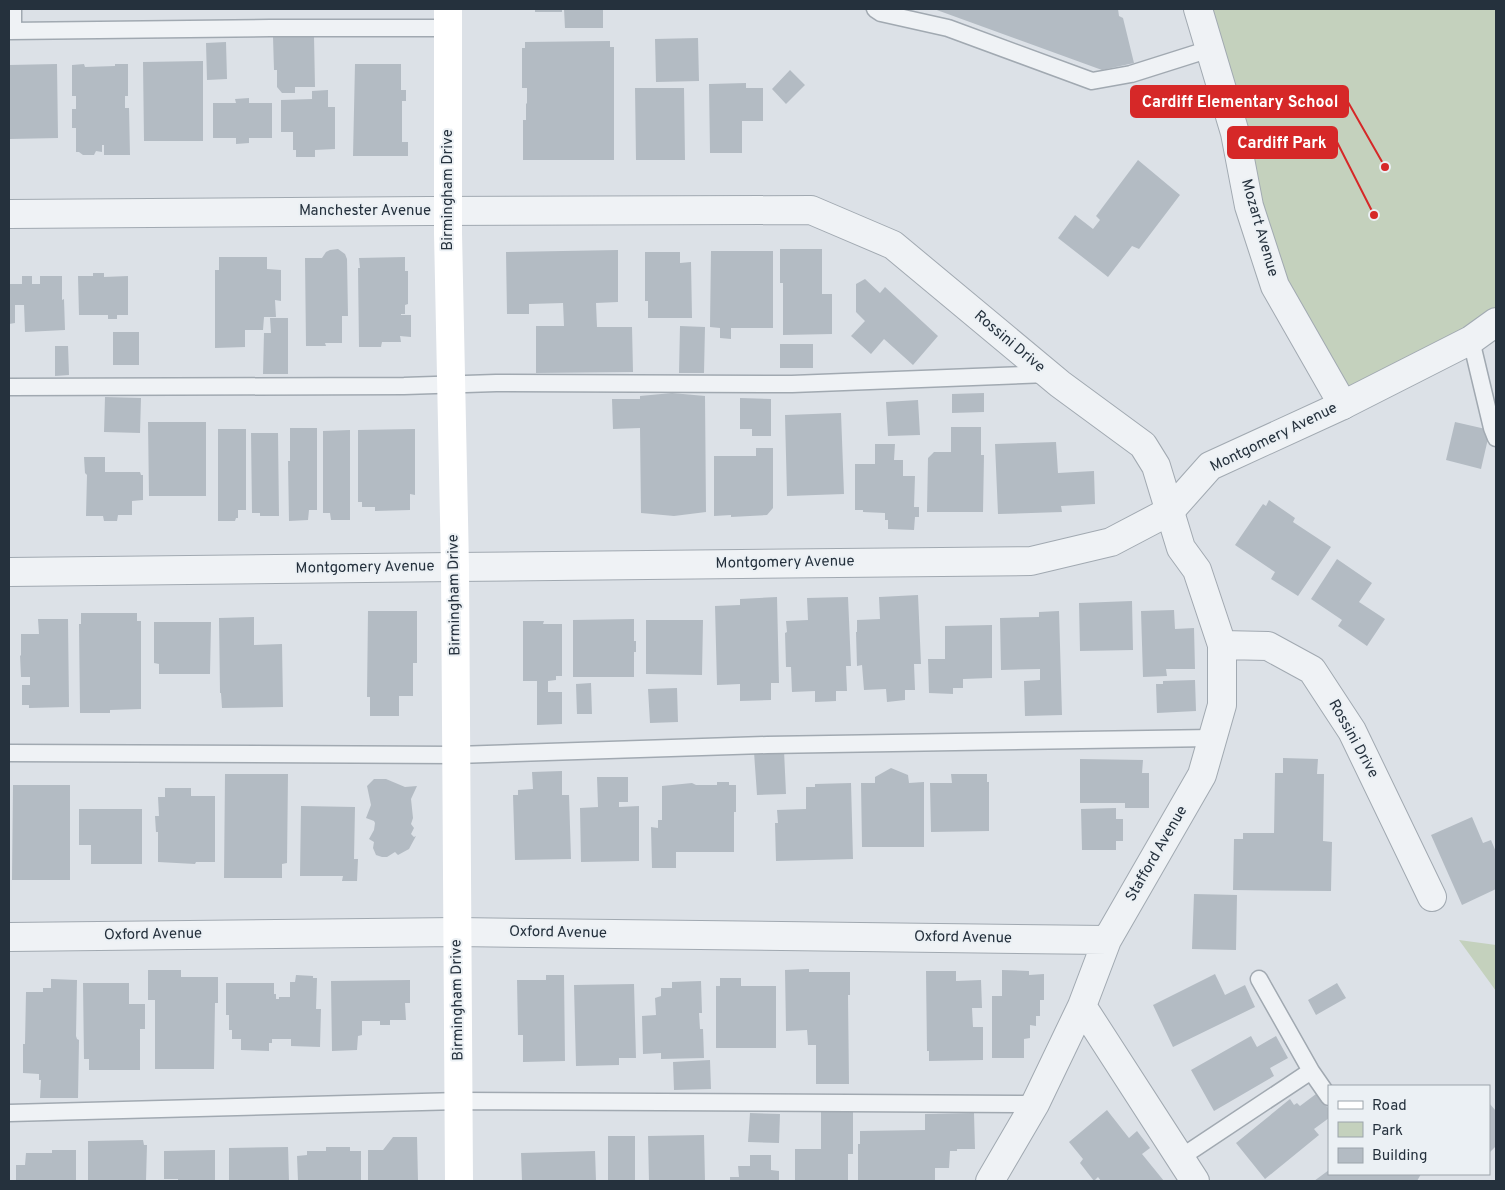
<svg xmlns="http://www.w3.org/2000/svg" width="1505" height="1190" font-family="Overpass,sans-serif">
	<style>
		.green { fill: #c4d1bd }
		.building { fill: #b3bbc3 }
		.lines { fill: none; stroke-linecap: round; stroke-linejoin: round }
		.service-casing { stroke: #a1a9b1; stroke-width: 19 }
		.minor-casing { stroke: #a1a9b1; stroke-width: 30 }
		.tertiary-casing { stroke: #a1a9b1; stroke-width: 30 }
		.service { stroke: #eff2f5; stroke-width: 16 }
		.minor { stroke: #eff2f5; stroke-width: 28 }
		.tertiary { stroke: #eff2f5; stroke-width: 28 }
		.secondary { stroke: #fff; stroke-width: 28 }
		.labels { text-anchor: middle; dominant-baseline: central; stroke-width: 4; stroke-linejoin: round; paint-order: stroke }
		.street-label { font-size: 15px; fill: #25313d; stroke: #ebf0f4 }
		.leader { fill: none; stroke: #d62828; stroke-width: 2 }
		.callout-dot { fill: #d62828; stroke: #ebf0f4; stroke-width: 2 }
		.callout { fill: #d62828; stroke: #d62828; stroke-width: 2 }
		.callout-label { font-size: 16px; text-anchor: middle; font-weight: bold; fill: #fff }
	</style>
	<rect width="100%" height="100%" fill="#dce1e7"/>
	<path class="green" d="M1198,9h298v313l-151,79 -40,-58z
		M1459,940l37,5v46z"/>
	<path class="building" d="M535,9h27v3h-27z
		M564,9h39v19h-38z
		M934,9h184l1,7 4,2 11,45 -32,7z
		M314,36l1,51h-20v6h-13l-5,-6v-17h-3l-1,-33z
		M698,38l1,43 -43,1 -1,-43z
		M610,41v6h4v113h-91v-40h3v-17l1,1v-16h-5v-40h3v-6z
		M226,42l1,37 -20,1 -1,-37z
		M203,61v80h-59l-1,-79z
		M57,64l1,74 -49,1v-74z
		M84,64l1,3 30,-1v-2h13v32h-3v12h4l1,47h-26v-10h-2v7l-6,-1 -2,4h-11l-4,-3h-3v-24h-4v-19h4v-13h-4v-31z
		M355,64h46v26h5v11h-4v41h6v14h-55z
		M790,70l15,15 -19,19 -14,-15z
		M746,83v5h17v33h-21v32h-32l-1,-69z
		M635,88h49l1,72h-49z
		M328,90v17h7v42l-20,1v7h-19v-7h-3v-18h-12v-32l31,-1v-8z
		M249,98v5h23v35h-23v5l-13,1v-6h-23v-35h23l-1,-4z
		M1138,160l42,35 -41,54 -7,-3 -24,31 -50,-39 17,-23 18,14 7,-9 -4,-4z
		M338,249l7,5 2,5 1,57h-6v27h-17l1,3h-20l-1,-88h17l4,-6 4,-2z
		M780,249h42v45h10v40l-49,1v-52h-3z
		M618,250v52l-22,1 1,24h35l1,45 -97,1v-47h28l-1,-23 -34,1v10h-22l-1,-62z
		M711,251h62v77h-42v11l-11,-1v-10l-10,-1z
		M645,252h35v11l11,-1 1,56h-44v-17h-3z
		M219,257h48v12l14,1v31l-6,-1 1,17h-12l-1,13h-18v17l-30,1v-78h4z
		M405,257v14h3v33l-3,1v9h-4v1h10v22l-11,-1 1,6h-19l-1,5h-22l-1,-79h2l-1,-10z
		M93,273h11v4l24,-1v39h-11v4h-9v-4h-29l-1,-39h15z
		M22,276h10v8h8v-8h22v24l2,-1 1,31 -40,2 -1,-27h-9v18l-6,1v-40h13z
		M865,279l15,14 5,-6 53,49 -25,29 -29,-26 -13,15 -20,-18 14,-15 -9,-9v-28z
		M270,318h18v56h-25l1,-41h7z
		M680,326l25,1 -1,46h-25z
		M113,332h26v33h-26z
		M780,344h33v24h-33z
		M55,346h13l1,29 -14,1z
		M672,393l33,3 1,116 -32,4 -33,-3 -1,-85 -27,1 -1,-30h28v-3z
		M984,393v19l-32,1v-19z
		M105,397l36,1 -1,35 -36,-1z
		M740,398l31,1v37h-19v-7h-12z
		M918,400l2,35 -32,1 -2,-34z
		M841,413l3,81 -57,2 -2,-81z
		M148,422h58v74h-57z
		M1455,422l35,8 -9,39 -35,-9z
		M951,427h30v28h3l-1,57h-56l1,-54 6,-6h17z
		M290,428h27v82h-8l-1,10 -19,1 -1,-60h2z
		M218,429h28v81h-8v8h-2l-1,3h-17z
		M415,429v66l-5,-1v16l-35,1v-4h-13v-5h-4v-72z
		M350,430v90h-19l-1,-7h-7v-82z
		M251,433h27l1,83h-19v-3h-8z
		M1056,442l2,31 36,-2 1,33 -34,2 1,6 -64,2 -3,-70z
		M875,444h20l-1,16h9v16h12l-1,31h5v10h-4l-1,13 -26,-1v-9h-3v-7l-22,-1v-2h-8v-46h20z
		M756,448h17v60l-6,7 -36,2v-2l-17,1v-60h42z
		M84,457h21v15h35l1,3h2v25l-11,1v14h-14l-1,6h-13l-1,-5h-17l1,-41 -2,-2z
		M1269,500l26,18 -2,4 38,25 -33,49 -27,-17 4,-7 -40,-27 28,-41 3,2z
		M1337,559l35,24 -13,19 26,17 -18,27 -29,-20 4,-6 -31,-21z
		M918,595l3,69h-7l1,26h-10v10l-18,2 -1,-13 -22,1 -2,-25 -5,1 -1,-34h1v-12l23,-1 -1,-22z
		M777,597l2,86h-8v17l-31,1v-17l-23,1 -2,-79 25,-1v-6z
		M848,597l3,69h-5l1,25h-11v10l-21,1v-11l-23,1 -1,-25h-5l-1,-34 2,-1 -1,-11 22,-1 -1,-22z
		M1132,601l1,49 -53,1 -1,-48z
		M1174,610l1,19 19,-1 1,41h-29l1,7 -24,1 -2,-66z
		M368,611h49v52h-4v33h-14v20h-29v-19h-3z
		M1059,611l3,104 -37,1 -1,-35 16,-1v-11l-39,1 -1,-52 39,-1v-5z
		M81,613h56v8h4v88l-31,1v3h-30l-1,-89h2z
		M254,617v28l28,-1 1,63 -61,1 -1,-15h-1l-1,-75z
		M38,619h30l1,88 -40,1v-3h-7v-20h8v-8h-9l-1,-22 1,1v-22h18z
		M634,619v22h2v11h-2v25h-61v-57z
		M646,620h57l-1,55 -56,-1z
		M523,621h21l-1,3h19v52h-6v4l-8,1v11h14v32l-25,1v-44h-14z
		M154,622h57l-1,52h-51v-10l-5,-1z
		M992,625v53l-29,1v9h-10v6l-24,-1 -1,-34h17v-33z
		M1195,680l1,31 -39,2 -1,-29h7v-3z
		M591,683l1,31h-15l-1,-30z
		M677,688l1,34 -28,1 -2,-34z
		M784,750l2,44 -29,1 -3,-43z
		M1283,758l35,1 -1,15h7l-1,67 9,1 -1,49 -98,-1 1,-51h9v-6h31l1,-60h8z
		M1080,759l63,1 -1,13h7v35h-24v-5h-45z
		M891,768l17,7 1,8 15,-1v65h-62l-1,-64h14v-6z
		M562,771v24h7l2,64 -56,1 -2,-65h5v-5l15,-1 -1,-17z
		M225,774h63l-1,89 -5,1v14h-58z
		M951,774h36v8h2v49l-58,1 -1,-49h22z
		M597,777h31v25h-9v5l20,-1v55l-58,1 -1,-54 18,-1z
		M374,779h12l19,8 12,-1 -6,13 2,19 -2,6 3,4 -3,6 3,3 2,-1 -7,13 -11,6 -3,-3 -8,5h-5l-6,-2 -3,-7 1,-6 -5,-3 5,-9 1,-7 -1,-2 -8,-3 5,-13 -4,-19z
		M717,782h12v3h7v27h-2v40h-58v16h-24l-1,-41 7,1v-8h4v-34l30,-3 4,2h21z
		M851,783l2,76 -77,2 -1,-38h3l-1,-13 29,-1v-22h9v-3z
		M13,785h57v95h-58z
		M165,788h26v8h24v66h-19l-1,2 -37,-2v-30h-2l-1,-16h4l-1,-19h7z
		M301,806l54,1 -1,52h4l-1,22h-15l1,-5h-43z
		M1116,808v11h7v22h-7v9h-34l-1,-41z
		M79,809h63v55h-51v-19h-12z
		M1472,817l11,26 8,-3 5,12v37l-34,16 -31,-70z
		M1194,894l43,1 -1,55 -44,-1z
		M809,969v3h41v23h-2l1,89h-33v-39h-8l-1,-15 -21,1 -1,-61z
		M148,970h33v7h37v26h-3l-1,66h-59v-69h-7z
		M1002,970l27,1v4l15,-1v26h-4v16h-4v10l-6,-1v13l-6,1v19h-32v-62h10z
		M926,971h30v10l25,-1 1,28h-10l1,19h10v33l-54,1v-10h-2z
		M1215,974l10,21 20,-10 10,22 -82,40 -20,-42z
		M296,975l17,1v2h4l-1,31h5l-1,38 -29,-1v-7h-19v4h-3v8l-28,-1v-11h-9v-9h-3v-15h-3v-32h48v11h2v5h3v-2h11v-15h5z
		M546,975h18l1,86 -42,1v-27h-5l-1,-55h29z
		M720,978h21v8h35v62h-60v-62h4z
		M51,979l26,1 -1,56 1,3 2,1 -1,58h-38l1,-18h-2v-6l-16,-1v-29h2l1,-52h17v-4h8z
		M410,980v23h-5l1,17h-16v5h-10v-4h-18v14l-4,1 -1,14 -25,1 -1,-70z
		M701,981l1,32h-3l1,16h3l1,29 -43,1v-6l-18,1 -1,-38 14,-1 -1,-17 6,-2v-8h11v-6z
		M83,983h46v21h16v25h-5v41h-51v-11h-5z
		M1337,983l9,15 -30,17 -8,-15z
		M634,984l2,74h-17v7l-43,1 -2,-81z
		M1251,1036l6,11 19,-11 12,22 -18,10 4,8 -60,35 -23,-41z
		M710,1060l1,29 -37,1 -1,-28z
		M1316,1094l13,15v9l-15,11 5,6 -54,44 -29,-36 54,-44 4,6 3,-2 3,3z
		M1489,1103l7,8v35l-6,6z
		M1107,1110l22,28 8,-7 13,17 -8,6 22,27h-63l-3,-4 -4,4 -14,-18 3,-4 -14,-17z
		M821,1111h32v43h-5v27h-53v-32h26z
		M750,1113l30,1 -1,29 -31,-1z
		M974,1113l1,36h-18v2h-7l-1,17h-14v13h-77v-37h2v-13l65,-1v-16z
		M704,1135l1,46h-56l-1,-45z
		M608,1136h27v45h-27z
		M393,1137h24l1,44h-50v-31h15z
		M143,1140l1,5h3l-1,36h-58v-40z
		M288,1147l1,34h-60v-33z
		M326,1147h24v4h11v30h-63l-1,-25 10,-1v-4h19z
		M52,1150h24v31h-60v-16h9l1,-12h26z
		M215,1150v31h-37v-2h-14v-28z
		M595,1151l1,30h-74l-1,-28z
		M750,1155h21v15l8,1v10h-49v-4h9l-1,-11h12z
		M1329,1170v4h92l-4,7h-103z"/>
	<g class="lines">
		<g class="service-casing">
			<path id="service" d="M875,9l6,4 67,15 144,53 39,-7 79,-25
				M9,31l261,-3h178
				M13,31v-22
				M1471,340l21,88 4,10
				M9,387l395,-1 92,-3 296,1 256,-10
				M9,753l447,2 311,-10 446,-7
				M1259,979l52,92
				M9,1113l450,-12 576,3
				M1180,1158l131,-87 18,26"/>
		</g>
		<g class="minor-casing">
			<path id="minor" d="M1198,9l37,124 14,73 26,80 68,119
				M9,214l420,-3 382,-1 82,35 167,139 83,61 13,21 25,82 16,22 25,75v60l-20,70 -95,165 -25,66 -47,98 -45,77
				M9,572l446,-5
				M1222,645l46,1 44,24 40,61 80,166
				M9,937l448,-5 650,8
				M1082,1006l113,175"/>
		</g>
		<g class="tertiary-casing">
			<path id="tertiary" d="M455,567l576,-6 80,-19 59,-31 40,-45 133,-61 128,-65 25,-18"/>
		</g>
		<use href="#service" class="service"/>
		<use href="#minor" class="minor"/>
		<use href="#tertiary" class="tertiary"/>
		<path class="secondary" d="M448,9v224l7,334 4,614"/>
	</g>
	<g class="labels">
		<g class="street-label">
			<text transform="translate(448 190) rotate(-90)">Birmingham Drive</text>
			<text x="365" y="211">Manchester Avenue</text>
			<text transform="translate(1259 228) rotate(74)">Mozart Avenue</text>
			<text transform="translate(1009 342) rotate(40)">Rossini Drive</text>
			<text transform="translate(1274 438) rotate(-26)">Montgomery Avenue</text>
			<text transform="translate(785 563) rotate(-1)">Montgomery Avenue</text>
			<text transform="translate(365 568) rotate(-1)">Montgomery Avenue</text>
			<text transform="translate(455 595) rotate(-91)">Birmingham Drive</text>
			<text transform="translate(1353 739) rotate(61)">Rossini Drive</text>
			<text transform="translate(1157 854) rotate(-60)">Stafford Avenue</text>
			<text transform="translate(558 933) rotate(1)">Oxford Avenue</text>
			<text transform="translate(153 935) rotate(-1)">Oxford Avenue</text>
			<text transform="translate(963 938) rotate(1)">Oxford Avenue</text>
			<text transform="translate(458 1000) rotate(-91)">Birmingham Drive</text>
		</g>
	</g>
	<path class="leader" d="M1385 167L1348 102M1374 215L1337 142"/>
	<g class="callout-dot">
		<circle cx="1385" cy="167" r="5"/>
		<circle cx="1374" cy="215" r="5"/>
	</g>
	<g class="callout">
		<rect x="1131" y="86" width="217" height="31" rx="5"/>
		<rect x="1228" y="127" width="109" height="31" rx="5"/>
	</g>
	<g class="callout-label">
		<text x="1240" y="107">Cardiff Elementary School</text>
		<text x="1282" y="148">Cardiff Park</text>
	</g>
	<rect width="1505" height="1190" fill="none" stroke="#25313d" stroke-width="20"/>
	<rect x="1328" y="1085" width="162" height="90" fill="#ebf0f4" stroke="#9ca4ab"/>
	<rect x="1338" y="1101" width="25" height="8" fill="#ffffff" stroke="#9ca4ab"/>
	<text x="1372" y="1110" font-size="15" fill="#25313d">Road</text>
	<rect x="1338" y="1122" width="25" height="15" fill="#c4d1bd" stroke="#9ca4ab"/>
	<text x="1372" y="1135" font-size="15" fill="#25313d">Park</text>
	<rect x="1338" y="1148" width="25" height="15" fill="#b3bbc3" stroke="#9ca4ab"/>
	<text x="1372" y="1160" font-size="15" fill="#25313d">Building</text>
</svg>
